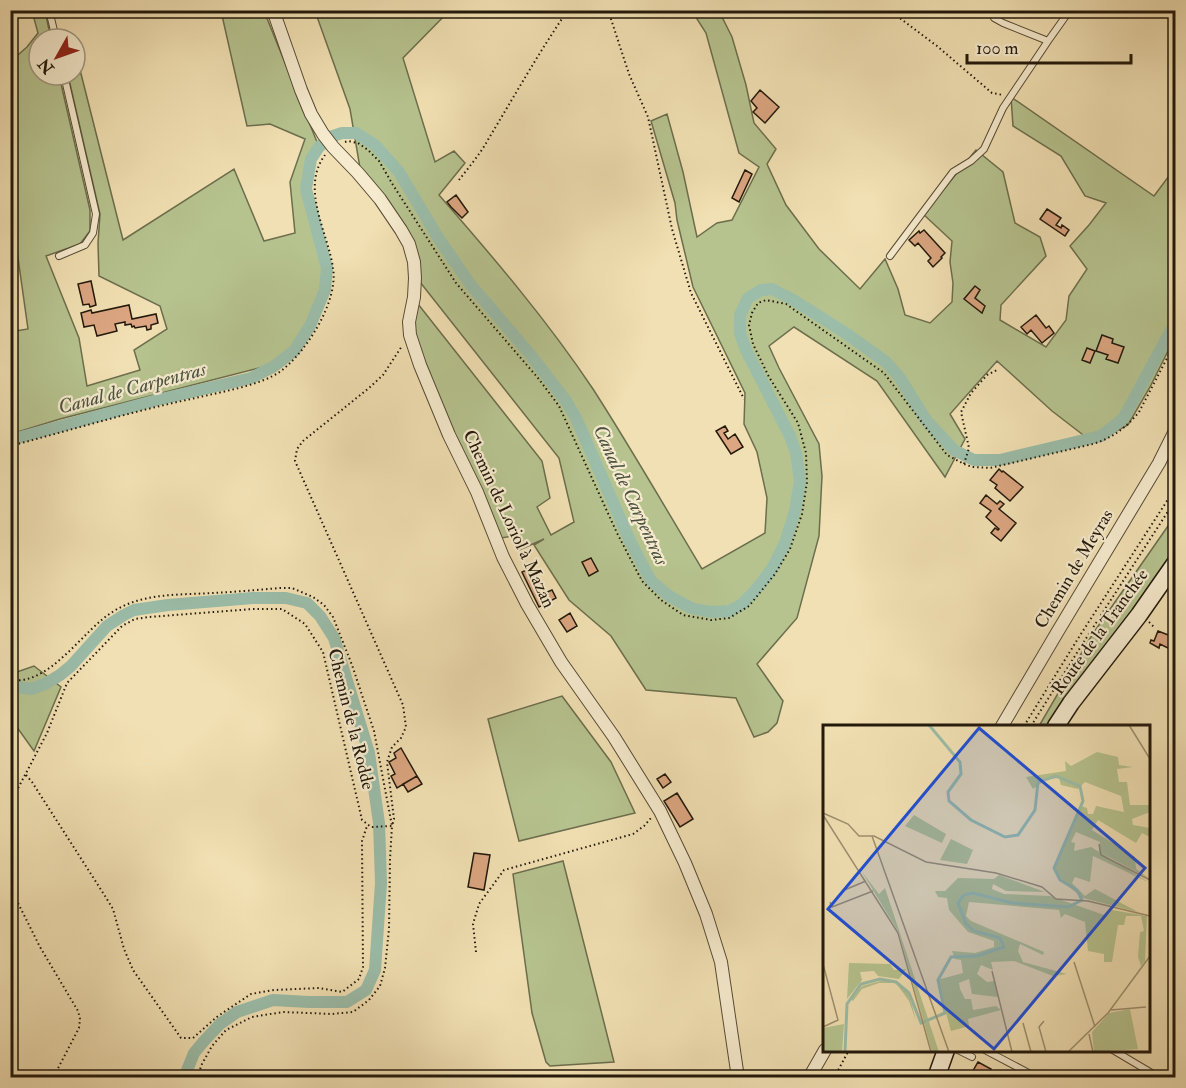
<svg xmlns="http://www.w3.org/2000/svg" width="1186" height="1088" font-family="'IM FELL Double Pica',serif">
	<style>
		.green { fill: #b6c38f; stroke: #6c6e4d; stroke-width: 1.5 }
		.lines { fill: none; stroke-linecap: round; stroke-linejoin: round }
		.canal { stroke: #9bbda9; stroke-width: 12 }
		.building { fill: #dba681; stroke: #22180b; stroke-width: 1.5 }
		.lane-casing { stroke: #564a35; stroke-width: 8 }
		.street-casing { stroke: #564a35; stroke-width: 14 }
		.secondary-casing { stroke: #22180b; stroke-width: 19 }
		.path { stroke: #22180b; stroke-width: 2; stroke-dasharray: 1.5 3; stroke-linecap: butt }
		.lane { stroke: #f6ebce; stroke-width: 6 }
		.street { stroke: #f6ebce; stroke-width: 12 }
		.secondary { stroke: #f6ebce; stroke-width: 16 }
		.labels { text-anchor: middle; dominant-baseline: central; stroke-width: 4.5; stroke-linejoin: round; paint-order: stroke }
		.street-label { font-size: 18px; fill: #22180b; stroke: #f6ebce }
		.water-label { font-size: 20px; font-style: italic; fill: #4c5242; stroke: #f6ebce }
		.inset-river { fill: none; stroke: #9bbda9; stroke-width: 3 }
		.inset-road { fill: none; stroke: #9e9070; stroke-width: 1.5 }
		.view { fill: #1d4ed8; fill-opacity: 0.15; stroke: #1d4ed8; stroke-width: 3 }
		.inset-edge { fill: none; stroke: #22180b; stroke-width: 3 }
	</style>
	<rect width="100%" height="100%" fill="#f1e0b3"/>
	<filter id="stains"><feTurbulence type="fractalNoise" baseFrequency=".00333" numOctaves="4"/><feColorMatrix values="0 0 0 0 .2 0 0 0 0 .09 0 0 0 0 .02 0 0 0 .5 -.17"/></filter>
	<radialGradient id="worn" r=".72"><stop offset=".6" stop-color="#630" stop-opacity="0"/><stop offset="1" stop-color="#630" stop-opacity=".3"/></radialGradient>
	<path class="green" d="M32,11h13l6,28h-12v36h20l31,135v21l-10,13 -34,12 33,82 8,48 53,-16 -6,-20 33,-21 -7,-23 -61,-30 -1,-33 2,-29 -32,-139h7v-25l48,190 111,-71 30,72 31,-8 -5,-51 15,-43 -35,-15 -23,2 -26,-115h43l53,131 -10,22 -3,26 20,80 -2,20 -14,36 -16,23 -21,16 -211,54 -49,15 -1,-102 18,-3 -18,-128 1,-140 16,-14 11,-14z
		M315,11h134l-46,47 32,104 19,-11 11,12 -26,32c54,62 108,125 154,194 38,59 73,120 109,180l63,-36 2,-35 -10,-46 -13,-28 1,-31 -52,-106 -16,-67 -2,-17 -24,-82 16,-7 16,58 14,65 20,-14 15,-3 27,-53 -20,-14 -33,-120 -14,-22h27l13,26 14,48 8,38 22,26 -9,15 19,41 33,44 41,40 25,-30 13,30 7,26 25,8 22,-21 1,-19 -3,-21 2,-21 -29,-27 53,-64 27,22 12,51 25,14 6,19 -45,49 -1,15 46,27 20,-27 3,-24 18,-27 -17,-23 19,-21 17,-22 -21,-7 -24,-40 -48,-30 -2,-29 143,99 21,-28v169l-25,50 -22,38 -25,13 -12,3 -39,-30 -55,-50 -47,53 15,25 -20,38 -68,-96 -83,-54 -25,19 10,22 40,76 3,32 -3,60 -22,82 -40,46 26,37 -6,22 -9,9 -14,5 -18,-39 -90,-8 -35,-54 -42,-36 -35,-55 10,-6 -25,11 -6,-14 -12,2 -87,-192 -1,-17 5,-25 124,157 8,37 -13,9 14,28 23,-13 -15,-64 -143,-181 2,-13 -58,-96 -10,-59z
		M1175,516v38l-123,172h-13l53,-91z
		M34,666l27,21 -27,64 -23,-32v-45z
		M562,696l49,66 24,51 -116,28 -31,-122z
		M563,861l51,201 -64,4 -4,-4 -14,-49 -19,-139z"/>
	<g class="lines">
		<path class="canal" d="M10,440l147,-40 94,-22 22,-11 21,-16 16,-25 15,-36 2,-22 -21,-79 5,-30 8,-12 11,-10 12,-4h14l19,12 24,27 40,67 31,45 59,69 37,48 10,17 54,123 21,40 18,15 22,12 19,4 19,-1 12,-6 13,-13 18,-23 13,-26 10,-32 5,-30 -4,-28 -6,-17 -44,-86 -6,-17v-18l8,-17 13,-8 11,-1 23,12 49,31 42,30 14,16 26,42 28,30 20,10h26l101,-24 22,-17 47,-87 6,-6
			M10,686l21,3 14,-5 15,-9 11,-9 36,-40 17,-11 10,-5 34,-5 85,-7h33l21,5 13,13 14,22 35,115 10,70 2,60 -6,87 -9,20 -19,12h-38l-36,-2 -36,12 -17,12 -16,17 -10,12 -10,25"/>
	</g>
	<path class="building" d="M760,90l19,17 -14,16 -12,-11 4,-4 -6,-7z
		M745,170l7,4 -13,28 -7,-4z
		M456,195l12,17 -6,6 -11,-11 -4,-5z
		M1047,209l14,9 -5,7 5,3 1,-3 7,5 -4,6 -25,-17z
		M924,230l21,23 -4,4 1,1 -9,9 -5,-6 3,-3 -13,-15 -3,3 -6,-6 10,-9 1,2z
		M91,281l5,24 -6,2 -1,-3 -6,1 -5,-21z
		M975,286l5,4 -5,8 10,8 -3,7 -18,-14z
		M129,305l3,14 24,-5 2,9 -7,2v4l-4,1 -1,-4 -11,2 -1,-2 -2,1 -1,-3 -6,1v-3l-10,2 2,7 -20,5 -3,-11 -10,2 -3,-14 10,-3 1,3z
		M1036,315l10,13 3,-2 5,7 -12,10 -11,-13 -4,4 -6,-7z
		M1102,335l11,4 -1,4 12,4 -6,16 -12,-4 2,-4 -12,-4z
		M1087,348l8,3 -5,12 -8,-3z
		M725,426l3,5 -4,2 4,6 7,-5 8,13 -12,7 -15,-23z
		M999,469l3,3 1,-1 20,16 -13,14 -15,-13 2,-3 -7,-5z
		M986,495l11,9 3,-3 4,3 -5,5 17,14 -15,18 -10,-8 4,-5 3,2 1,-1 -13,-12 5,-6 -11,-8z
		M591,558l7,13 -9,5 -7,-14z
		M533,567l12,26 7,-3 4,8 -17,9 -17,-35z
		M570,613l7,13 -10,6 -8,-12z
		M1158,631l18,7v9l-2,4 -14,-7 -1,4 -9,-5 1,-3 3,1z
		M401,748l16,28 -20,12 -6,-12 4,-2 -6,-12 7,-4 -2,-5z
		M665,774l6,8 -8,6 -6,-9z
		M417,776l5,8 -14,8 -5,-8z
		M677,793l16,26 -13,8 -16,-26z
		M474,853l16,2 -6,35 -16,-3z
		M978,1062l13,7 -1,2 9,5 -1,2h-24l-4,-2z"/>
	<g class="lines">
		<g class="lane-casing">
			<path id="lane" d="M49,10l7,29
				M994,10v8l9,5 45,18
				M59,256l26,-11 8,-12 3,-19 -32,-139
				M890,256l63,-84 18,-11 13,-12 19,-41 45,-67 22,-31
				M958,1050l14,7
				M985,1050l53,28
				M1113,1050l47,28"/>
		</g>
		<g class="street-casing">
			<path id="street" d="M273,10l28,80 10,24 12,20 10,13 25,26 22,26 21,31 8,14 5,18 1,16 -1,19 -5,25 1,13 10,30 29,70 28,57 26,65 24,47 34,58 53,75 46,74 25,52 21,51 15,48 17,116
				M1002,726l56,-95 101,-168 17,-34
				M809,1078l16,-28"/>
		</g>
		<g class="secondary-casing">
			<path id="secondary" d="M1056,726l15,-23 68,-88 37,-53
				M936,1078l10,-28"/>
		</g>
		<path class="path" d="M608,10l21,64 19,43 24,112 19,64 53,106
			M893,13l44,33 55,47 11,2
			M345,142l3,-1 10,2 10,7 11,11 14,24 63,98 82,95 21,28 58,127 25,48 19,19 22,15 28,5 18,-2 20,-12 26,-32 15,-25 12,-35 5,-32 -1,-29 -8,-30 -29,-46 -16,-33 -4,-19 3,-12 6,-10 8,-3 20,4 98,69 63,82 17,9 8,3 18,1 103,-24c19,-6 33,-16 46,-32l37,-71
			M459,180c10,-13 22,-27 30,-42 26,-43 50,-86 79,-128
			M10,446c50,-13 100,-28 150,-40 25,-6 50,-11 75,-17 15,-4 30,-8 43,-16 27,-18 61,-72 55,-105 -5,-35 -33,-80 -8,-113
			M964,464l5,-16 -8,-36 10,-19 16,-18 10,-5
			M1149,622l6,6
			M10,680c41,6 73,-51 104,-69 29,-18 64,-16 98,-18 22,-1 45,-3 68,-5h12l21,9 11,8 9,12 19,48 22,66 18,95 -2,33 -1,70 -4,39 -5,18 -11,14 -16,12 -21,2 -49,-2 -31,5 -26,13 -14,16 -10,18 -5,14
			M1024,726l55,-89 97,-150
			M1031,726l54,-86 91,-141
			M26,775l6,7 73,114 8,13 11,40 9,21 48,68h12l25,-22 33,-22 23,-4 45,-2 23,4 17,-13 4,-12 -1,-126 5,-15
			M10,809l4,-13 33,-63 20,-50 55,-57 13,-7 14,-2 104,-8h29l23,15 18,28 39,168 9,7 21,-1 2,-7 -7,-57 5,-15 9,-9 5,-11 -3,-22 -108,-244 2,-12 6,-8 66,-53 14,-13 19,-29
			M10,887l30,60 38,64 2,8 -1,9 -26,50
			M476,952l-3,-28 6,-20 25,-34 129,-36 11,-8 7,-8
			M697,1078l12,-6 16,-1
			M834,1078l15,-28"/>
		<use href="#lane" class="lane"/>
		<use href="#street" class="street"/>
		<use href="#secondary" class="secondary"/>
	</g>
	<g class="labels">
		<g class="street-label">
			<text transform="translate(509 519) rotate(65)">Chemin de Loriol à Mazan</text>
			<text transform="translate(1074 569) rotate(-59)">Chemin de Meyras</text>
			<text transform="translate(1100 632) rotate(-54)">Route de la Tranchée</text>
			<text transform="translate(351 719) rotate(76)">Chemin de la Rodde</text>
		</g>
		<g class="water-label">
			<text transform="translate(132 388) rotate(-15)">Canal de Carpentras</text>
			<text transform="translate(631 495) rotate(65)">Canal de Carpentras</text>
		</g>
	</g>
	<g transform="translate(823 725)">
		<rect width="327" height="327" fill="#f1e0b3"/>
		<path d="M274,27l21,5 1,8 14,2 -16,2 2,13h8l3,23h20v7l-18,7 1,6 17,3v9l-8,-4 -6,10 -38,-23 -6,10 43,27 1,12 14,10 -51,-27 1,-10 -24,-10 -5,10 4,1 -1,8 17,-4 59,36 -57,-27 -3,26 -15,-5 -3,6 13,13 10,-7 43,23 -55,-14 -23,-18 -5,-12 26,-62 6,2 1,6h5l3,-8 28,6 -3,-16 -36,-14 -7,7 -17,-4 -2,-7 -12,1 -14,10 -7,-12 40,-6 -1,-10 6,5zM91,90l32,19 -4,9 -37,-17zM128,114l22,11 -6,14 -27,-4zM39,147l17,22 6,-6 54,164h-7l-33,-119zM176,150l46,17 -39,-1 -13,-7 -1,5 12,5 46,2 57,20 5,-6 35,6 -2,45 -4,5 -3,-9 2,-25 4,-1 -3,-15h-15l-2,9h-6l-6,37h-8v-8l-16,-3 -3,-29 -20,-8 -4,4 -2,-8 -90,-8 -3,14 5,5 73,31 -1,3 -23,-11 -2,7 5,11 44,12 -14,2 -39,-15 -23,1 2,8 -12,-5 -4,9 10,8 8,-1 3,16 -26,-3 -3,-15 -10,4 1,6 5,10h6l2,11 23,-4 5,4 -33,9 1,7 -18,5 -14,-51 26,-7 -2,-13 -6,-1 -3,-8 23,2 19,-6v-6l-26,-9 -19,-22 -2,-12 -9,-1 -3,-6h10l13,-13 36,1zM26,238l41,1 4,6 12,-1 -7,10 -21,-3 -4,-5 -14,1 2,8 -15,19zM61,255l15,4 9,10 4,11 4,16 -7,-20 -13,-18h-17l-17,6 -9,12 -3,-2 12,-13zM307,284l8,40 -44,3 -2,-20 17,-19zM21,299l-2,28h-19v-24z" fill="#b6c38f"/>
		<path class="inset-river" d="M22,327l2,-48 14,-20 19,-5 16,3 13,11 12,30 24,-10 -7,-33 13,-23 26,-1 27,-9 -4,-9 -26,-7 -8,-7 -8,-21 6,-8 9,-2 39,10 56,4 14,-7 -5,-10 -17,-10 -6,-12 29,-67 -3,-15 -24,-10 -18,6 -3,28 -17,25 -13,2 -34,-17 -22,-19 -1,-9 13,-18 -1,-12 -31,-37"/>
		<path class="inset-road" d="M306,0l21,34M0,88l25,11 11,12h15l52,26 70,11 46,14 14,12 32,2 62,15M0,90l75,118 33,119M49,111l77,216M276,119l2,11 49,25M19,166l24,-10M7,177l2,5 41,-16M251,237l21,65M0,239l15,56 -15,7M169,246l20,81M288,285l35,-3M221,296l-5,6 7,25M200,298l8,29M266,309l4,18M245,327l40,-39 42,-57"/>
		<path class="view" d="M156,3l166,140 -151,181 -166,-140z"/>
		<rect width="327" height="327" class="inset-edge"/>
	</g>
	<rect width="1186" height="1088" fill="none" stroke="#f1e0b3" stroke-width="36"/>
	<rect x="12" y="12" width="1162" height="1064" fill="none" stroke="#22180b" stroke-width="3"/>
	<rect x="18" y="18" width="1150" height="1052" fill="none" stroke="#22180b" stroke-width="1.5"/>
	<g transform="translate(57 57) rotate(230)"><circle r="28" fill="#f6ebce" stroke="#a19780" stroke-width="1.5"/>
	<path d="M0-4.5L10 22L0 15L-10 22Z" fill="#8f2418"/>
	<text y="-9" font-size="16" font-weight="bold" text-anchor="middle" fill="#22180b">N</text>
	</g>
	<path d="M967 54v9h164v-9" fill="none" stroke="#22180b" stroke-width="3"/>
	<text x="976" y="54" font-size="18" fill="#22180b" stroke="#f6ebce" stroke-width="4.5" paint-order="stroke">100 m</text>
	<rect width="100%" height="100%" filter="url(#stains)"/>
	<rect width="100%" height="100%" fill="url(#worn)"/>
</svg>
